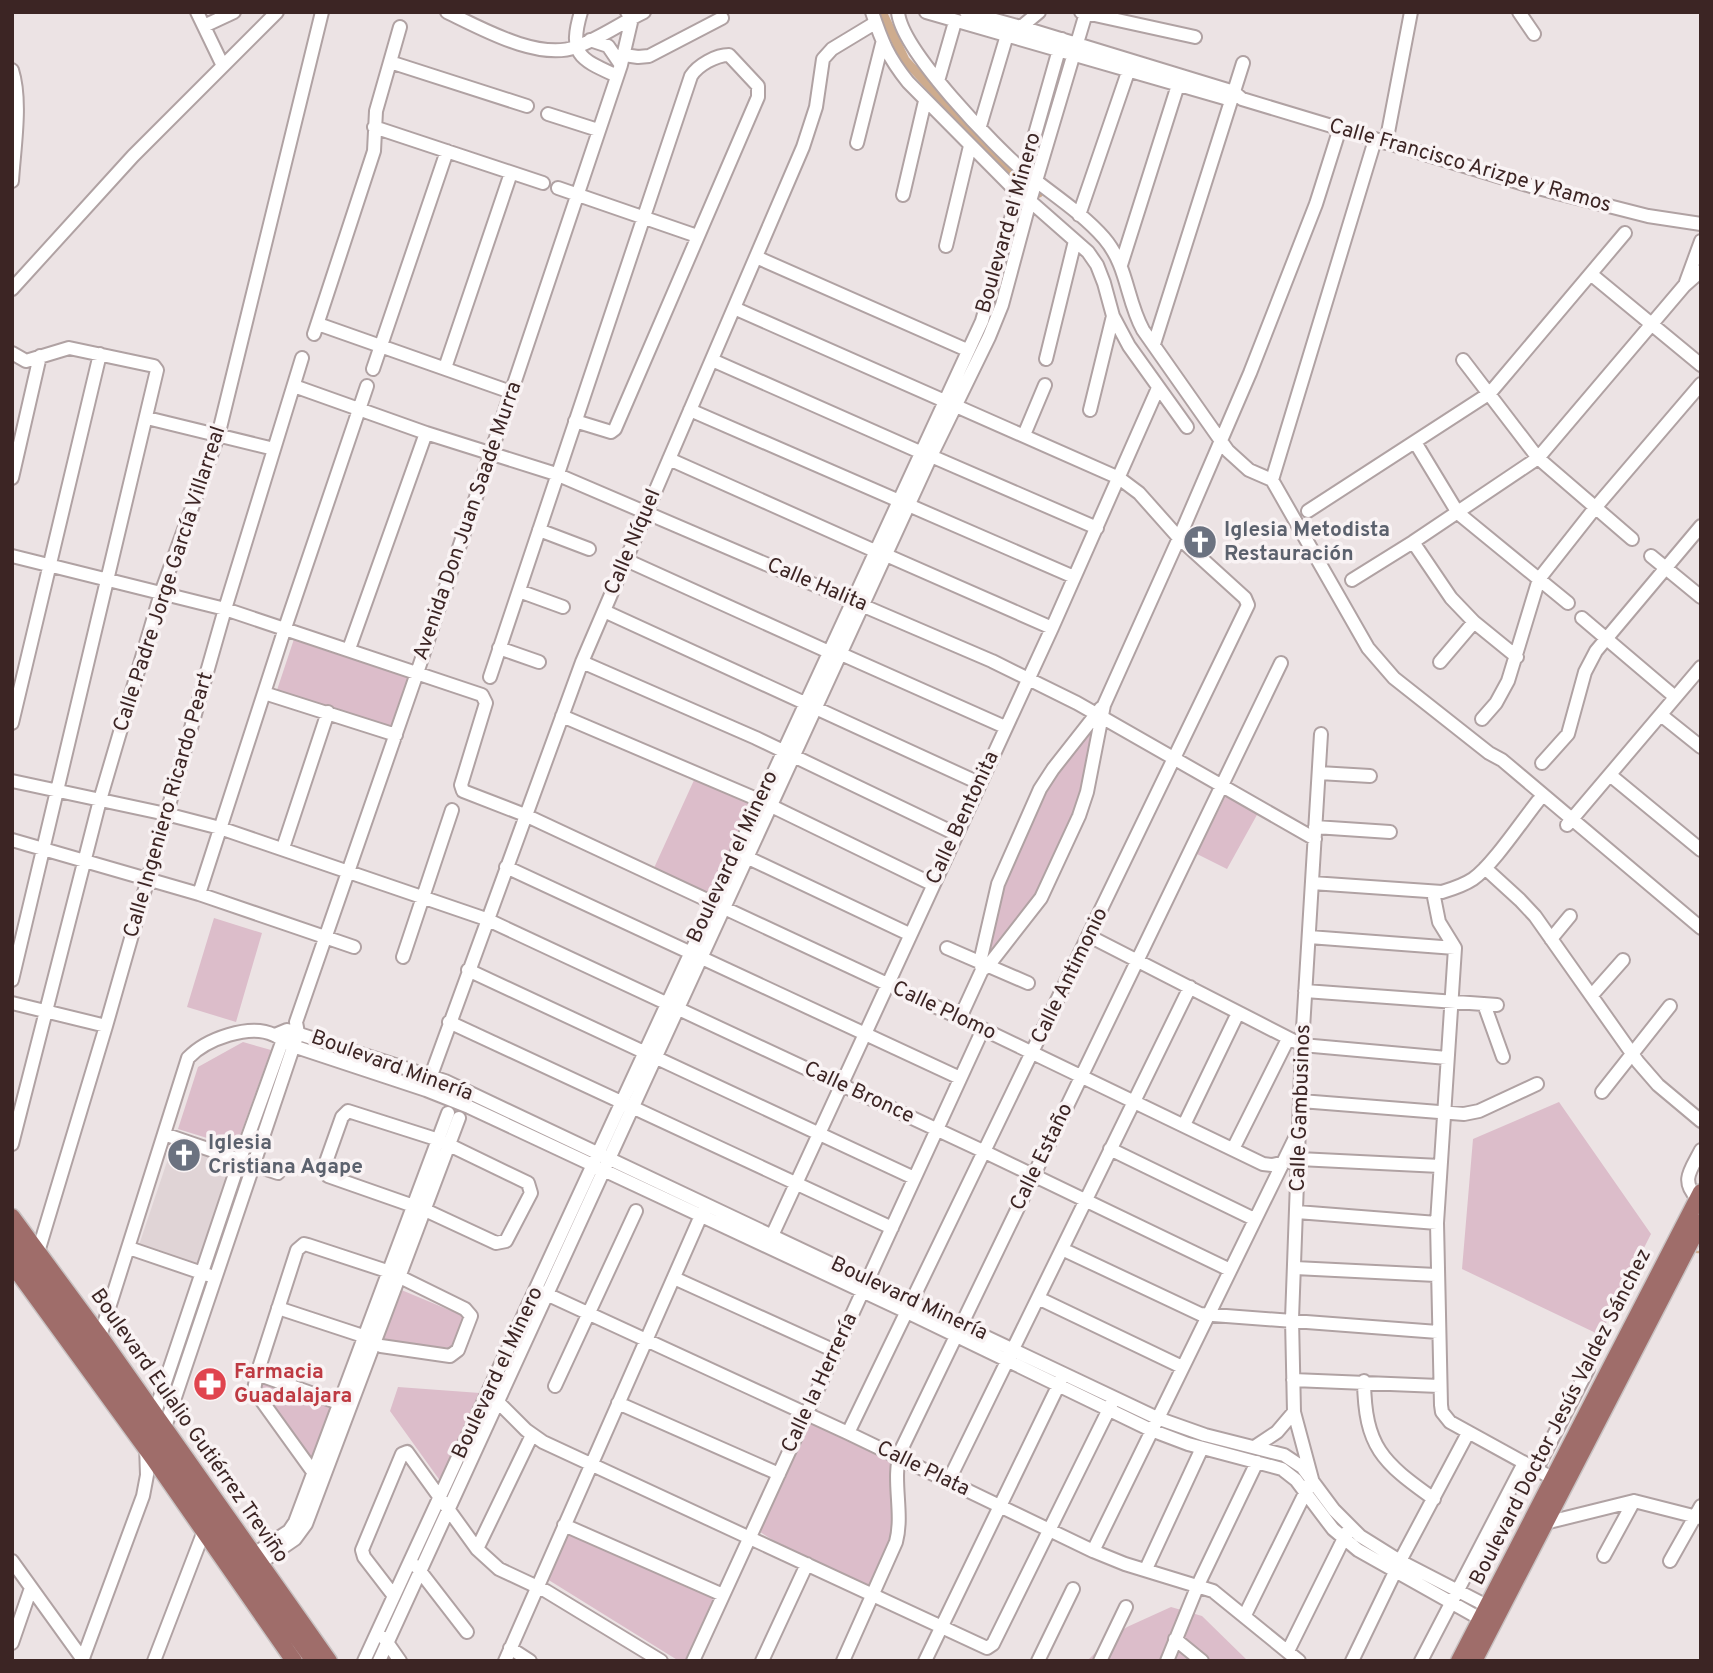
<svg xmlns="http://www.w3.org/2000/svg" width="1713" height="1673" font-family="Overpass,sans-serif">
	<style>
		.built { fill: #e0d4d6 }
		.green { fill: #dcbdca }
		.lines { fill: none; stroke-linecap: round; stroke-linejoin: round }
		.stream { stroke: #ceac8e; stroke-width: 2.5 }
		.canal { stroke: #ceac8e; stroke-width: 9 }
		.minor-casing { stroke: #b0a2a3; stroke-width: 16 }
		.major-casing { stroke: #c8c2c2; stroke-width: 19 }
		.minor { stroke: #fff; stroke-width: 12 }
		.major { stroke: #9f6d6a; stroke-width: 16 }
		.labels { text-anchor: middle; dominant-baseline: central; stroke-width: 7; stroke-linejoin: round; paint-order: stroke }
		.street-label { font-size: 21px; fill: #3c2524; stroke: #f9f3f4 }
		.worship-label { font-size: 21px; font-weight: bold; fill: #5b616d; stroke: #f9f3f4; text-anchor: start }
		.health-label { font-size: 21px; font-weight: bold; fill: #be3a42; stroke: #f9f3f4; text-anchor: start }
	</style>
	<rect width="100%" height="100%" fill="#ece3e4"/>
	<path class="built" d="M174,1141l61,21 -35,103 -61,-20z"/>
	<path class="green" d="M295,636l115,38 -20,55 -113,-39z
		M1087,725h10l-16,77 -46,99 -42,52 -7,-4 11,-57 50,-113z
		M695,778l58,24 -42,93 -57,-27z
		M1226,795l32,18 -31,56 -30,-15z
		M214,918l48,15 -26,89 -49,-15z
		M243,1042l28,8 -35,97 -58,-18 20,-62z
		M1559,1102l92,132 -51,101 -138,-66 11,-130z
		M399,1289l67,28 -12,31 -73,-4z
		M260,1383l74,24 -20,59 -56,-76z
		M398,1387l82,6 -39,89 -51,-71z
		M810,1421l80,37 4,74 -23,54 -92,-42 -19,-12z
		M568,1531l146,66 -29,64h-6l-132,-82z
		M1171,1607l31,9 46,45h-161l20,-20 20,-14z"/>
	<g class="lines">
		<path class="stream" d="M1697,1252h4"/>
		<path class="canal" d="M882,12l23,48 93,100 41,33"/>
		<g class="minor-casing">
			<path id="minor" d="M197,12l26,54
				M447,12c34,16 91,49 129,35 23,-8 45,-24 68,-35
				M581,12c-13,43 -1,47 36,64
				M872,12c10,30 16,45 36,70l110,111 12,8 58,51 9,13 7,18 9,33 16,30 58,81
				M898,12c3,38 97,135 128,161 26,21 56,40 78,65 24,28 22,61 39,92l85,121 21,19 23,10
				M926,12l302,87
				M966,12l55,15 213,65 8,7 292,88 114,29 53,8
				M1081,12l114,25
				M1519,12l15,22
				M204,26l30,-14
				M1021,27l18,-15
				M590,40l18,6 13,19
				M624,55l14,2 11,-1 73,-38
				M390,62l137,44
				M12,70c10,31 2,78 0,111
				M938,81l17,-59
				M548,114l50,16
				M980,126l27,-91
				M374,127l169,56
				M857,143l25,-99
				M1386,143l25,-131
				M558,188l139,48
				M903,195l22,-94
				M1079,215l49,-143
				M946,246l24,-100
				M756,257l211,93
				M1121,265l57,-180
				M1592,275l109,90
				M1686,282l15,-41
				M12,289l121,-133 144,-144
				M734,308l385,170 20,15 40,45 66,60 3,7 -400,828
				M318,324l193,68
				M314,334l60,-183 2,-40 24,-84
				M1154,344l89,-281
				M12,353l14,8 43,-13 85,18 3,4 -145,610
				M1046,359l29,-118
				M712,360l208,92
				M1463,360l75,98 94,81
				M445,368l66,-195
				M373,369l74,-218
				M294,386l132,47 130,41 436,187 85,42 238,136
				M690,410l384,167
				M1090,410l23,-94
				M147,418l127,31
				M1024,435l21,-50
				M1415,442l43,71 110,90
				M931,456l166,72
				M669,459l206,92
				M12,478l28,-122
				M1272,480l96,168 26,30 95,75 13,7 199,168
				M1272,480l103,-340
				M1308,511l182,-118 135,-160
				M539,530l50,19
				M1413,542l38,56 23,24 43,35
				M886,555l166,73
				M12,556l213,53 257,86 4,8 -25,82 2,6 62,24 435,203 303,146 9,1 27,-6 141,7
				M1651,556l50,41
				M626,560l203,92
				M1352,580l61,-38 125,-84 146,-172 17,-15
				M519,591l44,16
				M604,611l375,172
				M1582,618l93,79
				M499,648l40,14
				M349,649l77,-216
				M841,654l164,73
				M582,662l174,76 200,96
				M1440,662l34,-40
				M490,677l201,-601c7,-11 25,-21 38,-21l29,31v11l-143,332 -4,3 -36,-11
				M264,693l132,42
				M1661,715l40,32
				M562,716l197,84 173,84
				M1482,719l14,-16 12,-22 31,-102 56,-71 106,-124
				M12,723l88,-369
				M1542,763l26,-29 17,-62 11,-21 105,-125
				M1319,773l51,3
				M1610,775l91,75
				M12,781l154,33 54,14 266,91 499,233 245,118
				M1567,825l134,-158
				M1315,827l75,5
				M12,840l187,54 155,53
				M283,848l45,-136
				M742,855l167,79
				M506,867l454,211
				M1485,868l35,32 15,16 103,146 20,23 43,36
				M1312,883l130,9c10,-3 22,-7 31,-13 19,-13 49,-58 65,-78
				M1433,892l6,30 16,26 -18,275 4,182 1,7 8,10 111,61
				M199,894l86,-266 82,-242
				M1089,936l213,109 145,13
				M1309,937l146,11
				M1551,939l19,-23
				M947,948l81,35
				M403,957l49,-147
				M468,970l446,208
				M982,970l-2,-8 18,-78 42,-95 13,-20 48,-61
				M1305,991l192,14
				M1592,995l31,-35
				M12,1003l94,23
				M1484,1004l19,53
				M960,1018l22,-48 6,-4 53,-68 38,-82 8,-24 17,-87 75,-167 71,-165 66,-169 24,-76
				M449,1022l443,206
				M275,1035l12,-5 158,51 712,337 48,17 79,20 18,12 32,43 26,26 40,25 93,48
				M429,1081l153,-419 221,-515 13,-40 7,-48 9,-10 43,-26
				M1602,1092l68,-86
				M1301,1101l163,13 15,-3 58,-27
				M348,1111l91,29 89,43 3,10 -25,48 -10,2 -71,-33 -97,-34 -3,-8 1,-6 16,-45z
				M1184,1125l54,-112
				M164,1134l114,39
				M12,1144l88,-344 61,-207 57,-157 104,-424
				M1110,1149l144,70
				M1233,1149l55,-110
				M1697,1198c-17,-18 -6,-28 4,-48
				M1297,1212l140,11
				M770,1240l282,-612 106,-240
				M129,1248l79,27
				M1062,1249l138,65 238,18
				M38,1252l68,-226 119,-417 77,-251
				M1295,1268l141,7
				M674,1278l161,73
				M542,1292l306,141 245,118 32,13 88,27 86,70
				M1038,1298l144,69
				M278,1308l82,27 21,11 69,10 8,-6 13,-34 -6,-7 -75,-37 -82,-27 -4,-1 -7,6 -40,124 -3,16 67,93
				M93,1341l9,-11 86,-272c18,-19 62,-35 86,-23 7,3 12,8 19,11l133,44 43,17 438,205 244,118 37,14 94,25 14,11 37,49 25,21 128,72
				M257,1374l82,29
				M1293,1380l146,6
				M1364,1381c1,66 18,81 70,118
				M555,1386l81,-175
				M499,1403l27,27 17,12 444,206 6,-4 119,-241
				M618,1403l161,71
				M152,1421l88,-262 45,-125
				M163,1433l135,-400 -2,-11 121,-349 204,-608 11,-47 -5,-6
				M1256,1446l21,-14 17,-20
				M1536,1470l52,-101
				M948,1482l242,-495
				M1545,1523l89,-22 67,17
				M564,1525l159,70
				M477,1549l55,-114
				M1093,1551l205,-419
				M1604,1556l30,-55
				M248,1558l41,-27 6,-9 153,-409
				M12,1561l72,100
				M1400,1561l68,-128
				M1670,1561l31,-55
				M416,1566l51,66
				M253,1568l42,-29 11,-15 153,-406
				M1146,1569l56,-121
				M394,1596l-30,-39 -2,-7 40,-96 5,-2 70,97 22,20 47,22 115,70
				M1245,1615l67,-136 -18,-67 -2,-93 10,-274 19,-311
				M384,1638l16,23
				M1175,1639l27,22
				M12,1643l19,-55
				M510,1648l20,13
				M1288,1651l59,-119
				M82,1661l61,-165 4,-21 -1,-30
				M154,1661l50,-130
				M364,1661l618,-1340 80,-282
				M379,1661l552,-1205 58,-119 13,-32 28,-104 56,-188
				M505,1661l198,-450
				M693,1661l290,-632
				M762,1661l45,-97
				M843,1661l53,-119c8,-30 -5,-63 5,-92l380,-787
				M925,1661l137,-283
				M1038,1661l35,-72
				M1100,1661l26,-54
				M1167,1661l31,-76 59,-123
				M1352,1661l43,-89
				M1421,1661l103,-198"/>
		</g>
		<g class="major-casing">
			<path id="major" d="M12,1217l87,118 230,326
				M12,1240l302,421
				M12,1264l141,194 141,203
				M1459,1661l242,-469
				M1474,1661l227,-439"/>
		</g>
		<use href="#minor" class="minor"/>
		<use href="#major" class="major"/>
	</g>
	<defs>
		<g id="church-disc" transform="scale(1.75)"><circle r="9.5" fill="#6b7280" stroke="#f9f3f4"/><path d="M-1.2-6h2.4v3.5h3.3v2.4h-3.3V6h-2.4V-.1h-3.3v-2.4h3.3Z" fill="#fff"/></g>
		<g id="pharmacy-disc" transform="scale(1.75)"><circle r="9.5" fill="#e0444e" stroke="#f9f3f4"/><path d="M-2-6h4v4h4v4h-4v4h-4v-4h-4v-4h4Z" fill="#fff"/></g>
	</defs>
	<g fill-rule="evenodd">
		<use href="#church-disc" x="1200" y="542"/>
		<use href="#church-disc" x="184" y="1155"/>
		<use href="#pharmacy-disc" x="210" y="1384"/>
	</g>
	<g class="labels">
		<g class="street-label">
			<text transform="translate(1470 166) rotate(16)">Calle Francisco Arizpe y Ramos</text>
			<text transform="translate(1009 223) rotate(-74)">Boulevard el Minero</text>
			<text transform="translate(468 521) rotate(-71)">Avenida Don Juan Saade Murra</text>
			<text transform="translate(633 542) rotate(-67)">Calle Níquel</text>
			<text transform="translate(170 579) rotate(-72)">Calle Padre Jorge García Villarreal</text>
			<text transform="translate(817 585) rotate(23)">Calle Halita</text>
			<text transform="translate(169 805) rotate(-74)">Calle Ingeniero Ricardo Peart</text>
			<text transform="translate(963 818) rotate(-65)">Calle Bentonita</text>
			<text transform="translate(733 857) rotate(-65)">Boulevard el Minero</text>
			<text transform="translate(1070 976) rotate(-64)">Calle Antimonio</text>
			<text transform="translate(944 1011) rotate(25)">Calle Plomo</text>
			<text transform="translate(392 1066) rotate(20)">Boulevard Minería</text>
			<text transform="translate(859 1093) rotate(25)">Calle Bronce</text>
			<text transform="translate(1301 1108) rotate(-88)">Calle Gambusinos</text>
			<text transform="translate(1042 1157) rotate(-64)">Calle Estaño</text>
			<text transform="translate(909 1299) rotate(25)">Boulevard Minería</text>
			<text transform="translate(498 1373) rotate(-65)">Boulevard el Minero</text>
			<text transform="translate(820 1383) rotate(-65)">Calle la Herrería</text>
			<text transform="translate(1561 1417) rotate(-63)">Boulevard Doctor Jesús Valdez Sánchez</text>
			<text transform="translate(189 1426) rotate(55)">Boulevard Eulalio Gutiérrez Treviño</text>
			<text transform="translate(923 1469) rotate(26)">Calle Plata</text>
		</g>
		<g class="worship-label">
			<text x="1224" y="530">Iglesia Metodista<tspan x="1224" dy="24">Restauración</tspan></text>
			<text x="208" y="1143">Iglesia<tspan x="208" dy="24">Cristiana Agape</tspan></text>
		</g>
		<g class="health-label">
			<text x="234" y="1372">Farmacia<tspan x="234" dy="24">Guadalajara</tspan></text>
		</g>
	</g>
	<rect width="1713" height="1673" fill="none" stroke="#3c2524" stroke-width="28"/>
</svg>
